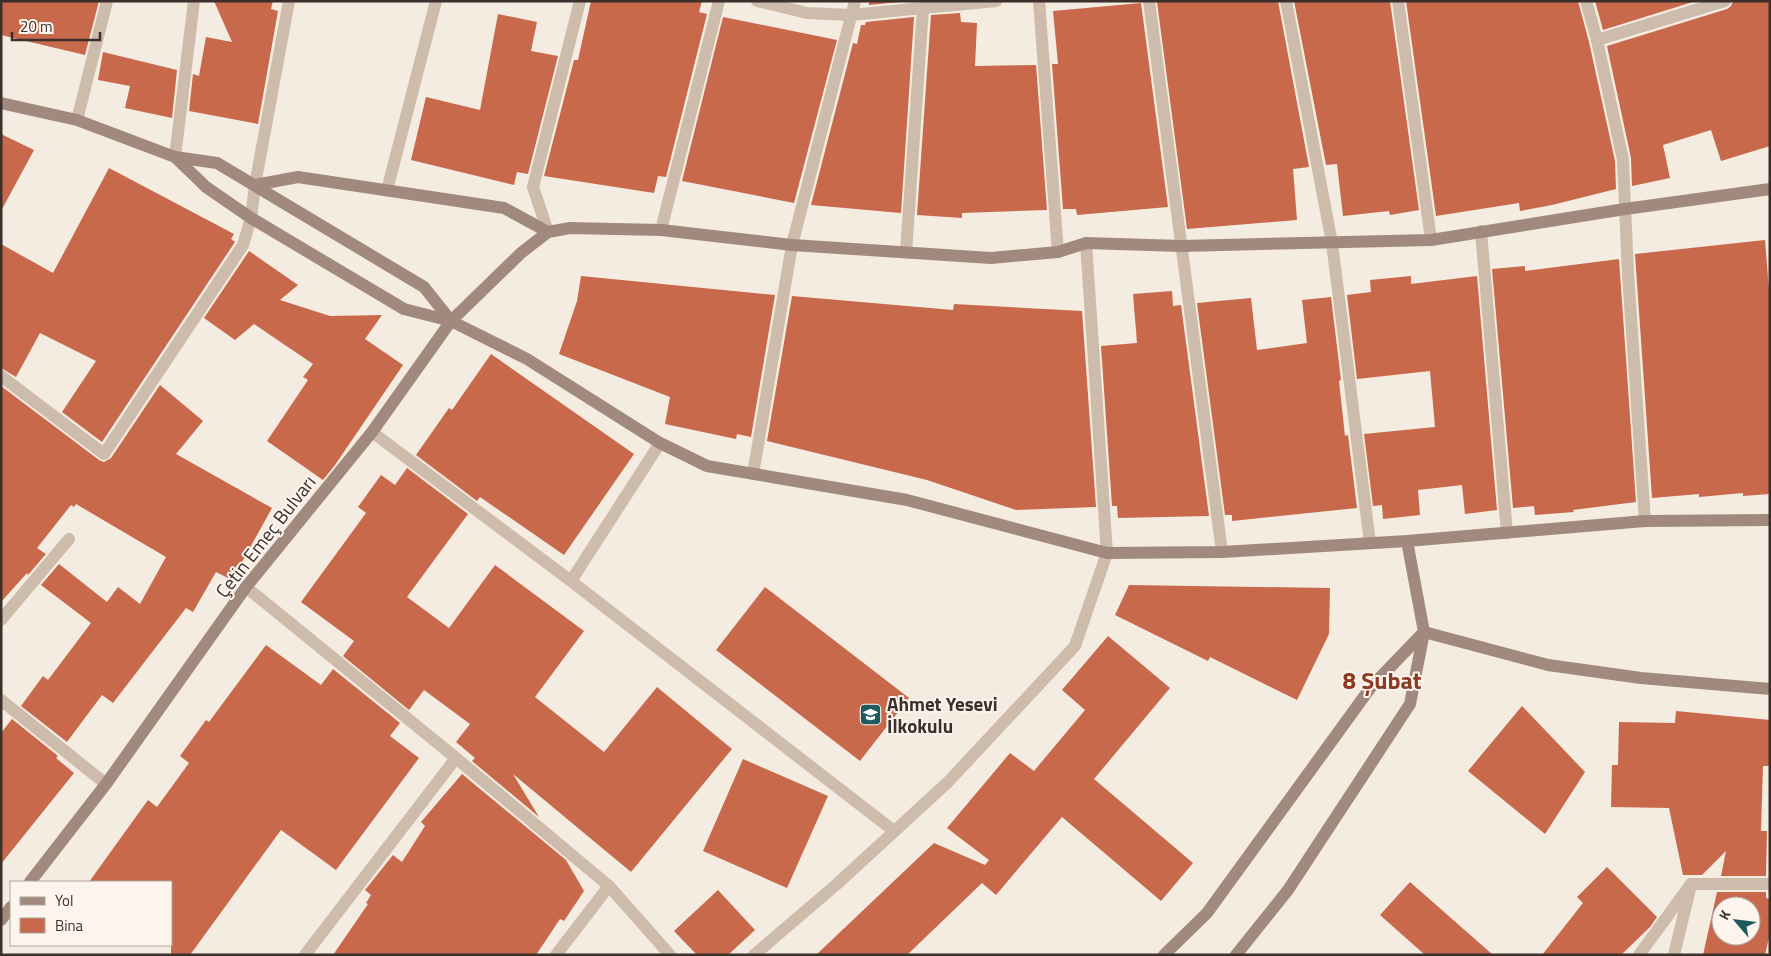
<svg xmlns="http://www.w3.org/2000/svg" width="1771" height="956" viewBox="0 0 1771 956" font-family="'Titillium Web',sans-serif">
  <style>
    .building { fill: #c8694b; fill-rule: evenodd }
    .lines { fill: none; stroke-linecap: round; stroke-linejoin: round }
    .street { stroke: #cdbbac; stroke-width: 12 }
    .secondary { stroke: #a18a7d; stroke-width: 12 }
    .labels { text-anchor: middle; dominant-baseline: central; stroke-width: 4; stroke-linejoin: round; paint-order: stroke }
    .street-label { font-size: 19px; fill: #3b302b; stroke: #fbf5ee }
    .poi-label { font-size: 19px; font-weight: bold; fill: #3b302b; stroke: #fbf5ee; text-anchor: start }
    .district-label { font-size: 24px; font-weight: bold; fill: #8c3b22; stroke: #fbf5ee }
  </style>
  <rect width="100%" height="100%" fill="#f4ebe1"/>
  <!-- building -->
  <g class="building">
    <polygon points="1,1 99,1 85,55 1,35"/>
    <polygon points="214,1 273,1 271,9 278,11 258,124 189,111 193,74 199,76 206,37 232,42"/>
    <polygon points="591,1 702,1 699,12 707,14 666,177 658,176 654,193 544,176 574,60 578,60"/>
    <polygon points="869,1 909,1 869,5"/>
    <polygon points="1278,1 1309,167 1293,169 1297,220 1187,229 1157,2"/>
    <polygon points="1294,1 1390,1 1419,210 1390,215 1389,211 1343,216 1337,164 1326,165"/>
    <polygon points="1406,1 1578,1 1589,42 1615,161 1616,189 1552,205 1520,211 1519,203 1436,216"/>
    <polygon points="1595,1 1696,1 1603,30"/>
    <polygon points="1733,1 1770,1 1770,146 1721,161 1711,130 1663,145 1670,178 1632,186 1631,158 1607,46 1727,9 1731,6"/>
    <polygon points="1141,3 1168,207 1077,215 1076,209 1063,209 1052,64 1058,64 1053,11"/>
    <polygon points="960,13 961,22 977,23 975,66 1036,65 1047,210 962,213 962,218 917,215 931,15"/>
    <polygon points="498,14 537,22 531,51 558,56 528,174 517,172 514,185 411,160 426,97 480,110"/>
    <polygon points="723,17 837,40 794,203 682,181"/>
    <polygon points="914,17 901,213 811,205 853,43 857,44 861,25 865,25 866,22"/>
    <polygon points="103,52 177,70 172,118 125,108 130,86 98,80"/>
    <polygon points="1,134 34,150 1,211"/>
    <polygon points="109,168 234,234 231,239 235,242 102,442 62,412 96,361 40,333 16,377 1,368 1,244 53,273"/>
    <polygon points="1765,240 1770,302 1770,494 1743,496 1743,493 1699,497 1699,494 1652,498 1635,254"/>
    <polygon points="249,251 298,285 280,300 330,316 382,315 365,339 403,365 335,465 323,480 267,441 308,380 303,377 313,364 254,324 235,340 204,318"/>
    <polygon points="1619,259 1636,502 1573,510 1574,512 1535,515 1534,506 1513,508 1492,269 1525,266 1525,271"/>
    <polygon points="581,276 775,295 751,437 737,434 736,439 665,424 670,397 559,354 577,301"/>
    <polygon points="1411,276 1411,284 1477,276 1497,510 1465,514 1462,485 1418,490 1420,515 1383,519 1382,505 1373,506 1364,434 1435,427 1430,371 1357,379 1347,295 1371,292 1370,280"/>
    <polygon points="1172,291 1173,306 1181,305 1209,516 1118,518 1117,506 1112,506 1101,346 1137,343 1133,294"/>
    <polygon points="792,296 953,310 954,304 1082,311 1096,507 1016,510 927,480 767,441"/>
    <polygon points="1331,297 1341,380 1339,381 1345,436 1348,435 1357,508 1232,521 1232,515 1225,515 1197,303 1251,298 1257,350 1307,343 1302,300"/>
    <polygon points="491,354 634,454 564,555 480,497 477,501 416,455 449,408 452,410"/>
    <polygon points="160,385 203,421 176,454 272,508 232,580 216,572 193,612 186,608 113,703 102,695 67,742 21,706 43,676 48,680 91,623 41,585 59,564 107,602 118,587 140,604 166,557 76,504 74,507 71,505 37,548 46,554 28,575 27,573 1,602 1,386 99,460 104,462 111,458"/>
    <polygon points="407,468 468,514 407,597 449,628 495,565 584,631 535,697 604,752 657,687 732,749 631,872 513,774 539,817 472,761 475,758 456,742 470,724 424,690 409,710 343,656 354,641 301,602 366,513 358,507 381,475 395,485"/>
    <polygon points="1129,585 1330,588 1329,634 1297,700 1210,657 1208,661 1115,615"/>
    <polygon points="765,587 909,698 860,761 716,650"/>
    <polygon points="1108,636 1170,688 1094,779 1193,863 1161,901 1062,817 996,895 982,883 907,955 816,955 934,843 985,865 989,860 947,828 1010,753 1034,771 1085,710 1062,690"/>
    <polygon points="266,645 321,685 333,669 400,723 390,736 419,758 336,870 281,830 190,955 171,955 171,882 89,882 148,800 157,807 189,763 180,756 206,720 209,722"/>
    <polygon points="1522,706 1585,772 1545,834 1468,771"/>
    <polygon points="1676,711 1770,720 1770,766 1763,766 1761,831 1767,831 1766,876 1721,876 1726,851 1702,875 1683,875 1669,808 1611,807 1612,765 1618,765 1619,722 1675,723"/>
    <polygon points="12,719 58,756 56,758 74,773 1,864 1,733"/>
    <polygon points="743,759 828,796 787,888 703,851"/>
    <polygon points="462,774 566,860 584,891 564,921 560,919 536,955 333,955 368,904 366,903 371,895 365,890 393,855 402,862 425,826 421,822"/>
    <polygon points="1607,867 1657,917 1650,927 1621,955 1542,955 1583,903 1577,897"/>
    <polygon points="1410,882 1493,955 1425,955 1380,915"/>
    <polygon points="718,890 755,930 728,955 697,955 674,931"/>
    <path d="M1717,892H1766V898L1770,899V933L1765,955H1703ZM1721,906H1751V936H1721Z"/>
  </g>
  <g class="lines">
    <!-- street -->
    <g class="street">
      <polyline points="757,1 807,13 851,15 996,1"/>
      <polyline points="1039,1 1058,252"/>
      <polyline points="1149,1 1222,552"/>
      <polyline points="1286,1 1332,243 1370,543"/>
      <polyline points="1398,1 1431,240"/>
      <polyline points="1586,1 1597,40 1623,160 1628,274 1645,521"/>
      <polyline points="1597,40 1725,1"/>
      <polyline points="77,120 107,1"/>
      <polyline points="175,157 194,1"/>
      <polyline points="387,190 436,1"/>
      <polyline points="661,230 719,1"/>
      <polyline points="1481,231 1507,533"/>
      <polyline points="548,232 533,187 580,1"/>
      <polyline points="906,252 923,8"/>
      <polyline points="1,376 104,454 243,245 251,218 255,185 289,1"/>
      <polyline points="372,432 571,581 894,831"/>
      <polyline points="753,474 792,245 855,1"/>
      <polyline points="571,581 660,443"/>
      <polyline points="246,587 456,758 609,886 670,955"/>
      <polyline points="1,620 69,539"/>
      <polyline points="1,700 106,784"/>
      <polyline points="1691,884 1770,884"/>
      <polyline points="305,955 456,758"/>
      <polyline points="556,955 609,886"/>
      <polyline points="754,955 837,884 948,782 1075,646 1107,553 1086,243"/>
      <polyline points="1639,955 1691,884"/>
      <polyline points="1674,955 1690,889"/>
    </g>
    <!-- secondary -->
    <g class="secondary">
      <polyline points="1,103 77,120 175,157 217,163 424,287 451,321"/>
      <polyline points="175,157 206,187 251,218 404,309 451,321 527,359 660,443 707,466 907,500 1107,553 1222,552 1407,541 1645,521 1770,520"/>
      <polyline points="255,185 298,177 504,208 548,232 570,228 661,230 792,245 991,258 1058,252 1086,243 1181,246 1431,240 1625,209 1770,189"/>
      <polyline points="1424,632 1548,665 1641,678 1770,689"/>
      <polyline points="30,882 106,784 246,587 372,432 451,321 521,253 548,232"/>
      <polyline points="1,920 11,907"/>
      <polyline points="1164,955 1207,913 1371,687 1424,632"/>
      <polyline points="1236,955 1288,890 1410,704 1424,632 1407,541"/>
    </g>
  </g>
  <!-- icons -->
  <defs>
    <symbol id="school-square" viewBox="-11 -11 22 22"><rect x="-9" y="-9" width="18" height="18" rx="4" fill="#1f5a5e" stroke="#fbf5ee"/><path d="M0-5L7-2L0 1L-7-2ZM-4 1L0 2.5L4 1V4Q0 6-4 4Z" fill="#fff"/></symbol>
  </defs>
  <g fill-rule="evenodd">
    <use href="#school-square" x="858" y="702" width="25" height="25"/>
  </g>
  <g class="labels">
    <!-- street labels -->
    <g class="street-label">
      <text transform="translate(265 536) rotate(-52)">Çetin Emeç Bulvarı</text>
    </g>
    <!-- poi labels -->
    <g class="poi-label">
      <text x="887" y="703">Ahmet Yesevi<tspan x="887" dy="22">İlkokulu</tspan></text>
    </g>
    <!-- district labels -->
    <g class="district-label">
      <text x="1382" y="680">8 Şubat</text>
    </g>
  </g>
  <!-- border -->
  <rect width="1771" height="956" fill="none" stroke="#3b302b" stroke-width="5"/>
  <!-- legend -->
  <rect x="10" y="881" width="162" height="65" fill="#fbf5ee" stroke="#aea6a0"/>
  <rect x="20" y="897" width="25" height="8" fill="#a18a7d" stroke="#aea6a0"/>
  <text x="55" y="906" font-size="15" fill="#3b302b">Yol</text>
  <rect x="20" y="918" width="25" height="15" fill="#c8694b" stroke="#aea6a0"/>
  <text x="55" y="931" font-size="15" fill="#3b302b">Bina</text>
  <!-- north arrow -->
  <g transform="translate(1736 921) rotate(298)"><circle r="24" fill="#fbf5ee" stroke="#aea6a0"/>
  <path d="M0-4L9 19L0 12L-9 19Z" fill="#1f5a5e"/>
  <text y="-8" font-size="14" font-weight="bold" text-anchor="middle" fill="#3b302b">K</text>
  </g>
  <!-- scale -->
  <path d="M12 32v8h88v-8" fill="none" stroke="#3b302b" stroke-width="2.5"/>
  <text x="20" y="32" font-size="15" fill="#3b302b" stroke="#fbf5ee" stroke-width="4" paint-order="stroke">20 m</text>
</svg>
